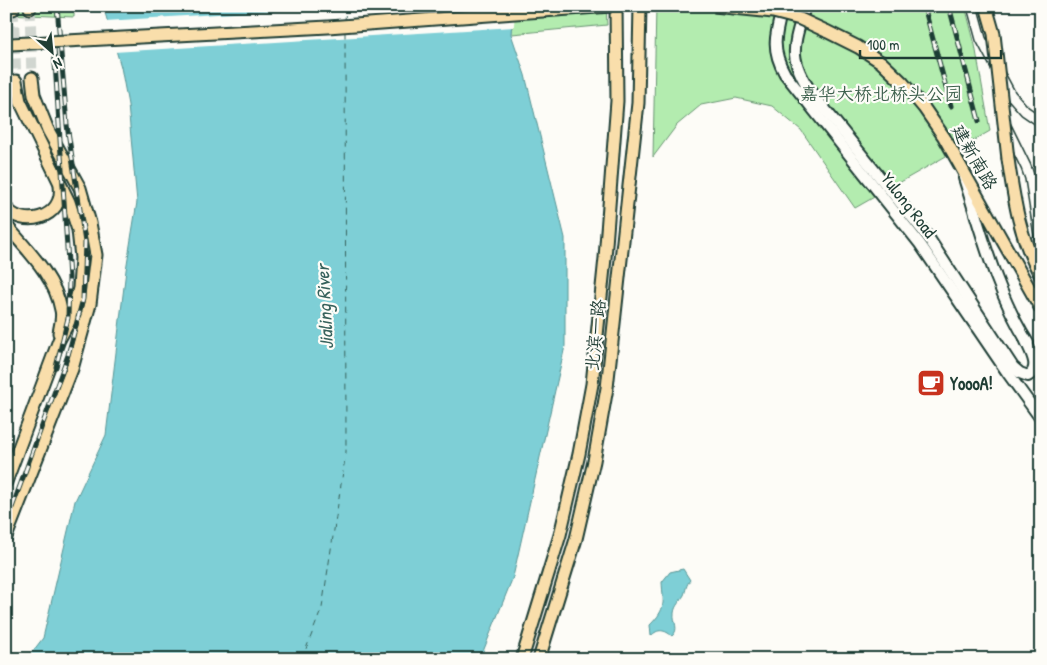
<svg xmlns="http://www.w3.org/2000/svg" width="1047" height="665" viewBox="0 0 1047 665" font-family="'Patrick Hand','LXGW WenKai TC',sans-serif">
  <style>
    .green { fill: #b3ecaf; stroke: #699472 }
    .water { fill: #7ecfd6; stroke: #589595 }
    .pier { fill: #fdfcf7 }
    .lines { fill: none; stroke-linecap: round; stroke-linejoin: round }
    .ferry { stroke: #37625c; stroke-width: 1; stroke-dasharray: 6 5; stroke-linecap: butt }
    .primary-tunnel { stroke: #d1d6d0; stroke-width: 11; stroke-dasharray: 11 5.5; stroke-linecap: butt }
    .minor-casing { stroke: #1f3d34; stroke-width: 11 }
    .tertiary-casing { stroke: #1f3d34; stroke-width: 12 }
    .secondary-casing { stroke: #1f3d34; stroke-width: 14 }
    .primary-casing { stroke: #1f3d34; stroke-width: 15 }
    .minor { stroke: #fdfcf7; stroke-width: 8 }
    .tertiary { stroke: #fdfcf7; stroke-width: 9 }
    .secondary { stroke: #fdfcf7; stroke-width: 10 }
    .primary { stroke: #f9deab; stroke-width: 11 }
    .rail-casing { stroke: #1f3d34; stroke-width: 5 }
    .rail { stroke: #fdfcf7; stroke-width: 3; stroke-dasharray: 9; stroke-linecap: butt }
    .primary-bridge-casing { stroke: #1f3d34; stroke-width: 15; stroke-linecap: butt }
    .primary-bridge { stroke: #f9deab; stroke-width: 11 }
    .labels { text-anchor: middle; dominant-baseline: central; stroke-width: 4.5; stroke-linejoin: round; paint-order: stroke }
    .park-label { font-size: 18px; fill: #3d604d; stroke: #fdfcf7 }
    .street-label { font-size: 18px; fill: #1f3d34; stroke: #fdfcf7 }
    .poi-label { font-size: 18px; font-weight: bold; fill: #1f3d34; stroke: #fdfcf7; text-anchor: start }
    .water-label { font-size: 19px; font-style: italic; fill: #37625c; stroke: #fdfcf7 }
  </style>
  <rect width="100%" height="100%" fill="#fdfcf7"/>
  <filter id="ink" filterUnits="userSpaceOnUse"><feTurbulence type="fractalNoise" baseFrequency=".02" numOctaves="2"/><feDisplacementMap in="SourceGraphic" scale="10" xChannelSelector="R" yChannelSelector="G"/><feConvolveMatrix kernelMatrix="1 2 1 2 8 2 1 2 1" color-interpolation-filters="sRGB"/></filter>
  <g filter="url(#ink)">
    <!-- green -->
    <g class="green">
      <polygon points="6,6 74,6 74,17 6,14"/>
      <polygon points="513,6 606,6 607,25 512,34"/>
      <polygon points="656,6 965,6 975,45 990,131 855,208 801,130 772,106 736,98 701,105 677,125 653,157"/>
    </g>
    <!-- water -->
    <g class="water">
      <polygon points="103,6 513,6 511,34 525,75 565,238 565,346 513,577 480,659 27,659 43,638 75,501 106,435 126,270 137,202 128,105 121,67"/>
      <path d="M683,569L690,580C686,585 686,590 684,595C680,602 675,605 674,613C673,623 680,629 672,636C665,630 658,628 651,636L650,625C667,608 663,603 662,582L670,572Z"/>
    </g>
    <!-- pier -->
    <polygon class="pier" points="349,6 515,6 514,27 114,52 105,21"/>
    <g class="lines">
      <!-- ferry -->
      <g class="ferry">
        <polyline points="345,21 346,6"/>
        <polyline points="302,659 322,608 346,452 345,30"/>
      </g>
      <!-- primary-tunnel -->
      <g class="primary-tunnel">
        <polyline points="30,8 32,78"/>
        <polyline points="13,9 16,81"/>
      </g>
      <defs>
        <polyline id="minor" points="1037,6 1041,7"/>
        <g id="tertiary">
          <polyline points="972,6 981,39 1011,95 1025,111 1041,122"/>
          <polyline points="1006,126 1026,167 1030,178 1041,247"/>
        </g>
        <g id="secondary">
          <path d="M783,6C776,33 770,48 785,74L920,244L1007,372L1041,419"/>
          <path d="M805,6C794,46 787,56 811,92L928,237L1013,367L1020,373L1028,376C1042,368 1029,349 1025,339"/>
          <path d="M964,178C982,234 996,292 1028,343"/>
        </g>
        <g id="primary">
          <polyline points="13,6 13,9"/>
          <polyline points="30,6 30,8"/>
          <polyline points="826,31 858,47 881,62 903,83 924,108 944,137 1041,309"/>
          <path d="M1008,159C1014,200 1020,240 1041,276"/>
          <path d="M6,207C20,229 65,219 60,186"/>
          <path d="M6,225C27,250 55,276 61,310C63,317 60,326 59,333"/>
          <polyline points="6,482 59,340 72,316 79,288 81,258 78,230 69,202 20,101 16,81"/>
          <polyline points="6,537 72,369 90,304 96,255 90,223 80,188 48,130 34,95 32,78"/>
          <polyline points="522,659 560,535 579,454 592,384 605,258 617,101 616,6"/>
          <polyline points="539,659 576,539 594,461 607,388 638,103 640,6"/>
        </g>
      </defs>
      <!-- minor casing -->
      <use href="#minor" class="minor-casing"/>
      <!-- tertiary casing -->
      <use href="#tertiary" class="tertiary-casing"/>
      <!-- secondary casing -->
      <use href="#secondary" class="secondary-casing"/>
      <!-- primary casing -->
      <use href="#primary" class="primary-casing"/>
      <!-- minor -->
      <use href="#minor" class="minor"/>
      <!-- tertiary -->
      <use href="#tertiary" class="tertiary"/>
      <!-- secondary -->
      <use href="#secondary" class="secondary"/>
      <!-- primary -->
      <use href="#primary" class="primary"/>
      <defs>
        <g id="rail">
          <polyline points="924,6 951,106"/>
          <polyline points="949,6 979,121"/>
          <polyline points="54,47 69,278 68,318 56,367"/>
          <polyline points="6,524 68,355 83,299 85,242 67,125 57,6"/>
        </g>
      </defs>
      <!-- rail casing -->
      <use href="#rail" class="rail-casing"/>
      <!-- rail -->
      <use href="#rail" class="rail"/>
      <defs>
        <g id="primary-bridge">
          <polyline points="714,6 773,12 800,19 826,31"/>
          <polyline points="986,6 994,34 1008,159"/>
          <polyline points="11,44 328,27 611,6"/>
        </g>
      </defs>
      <!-- primary-bridge casing -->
      <use href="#primary-bridge" class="primary-bridge-casing"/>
      <!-- primary-bridge -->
      <use href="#primary-bridge" class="primary-bridge"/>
    </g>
  </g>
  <!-- icons -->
  <defs>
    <symbol id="cafe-square" viewBox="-11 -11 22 22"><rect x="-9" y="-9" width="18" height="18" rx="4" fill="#c8321e" stroke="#fdfcf7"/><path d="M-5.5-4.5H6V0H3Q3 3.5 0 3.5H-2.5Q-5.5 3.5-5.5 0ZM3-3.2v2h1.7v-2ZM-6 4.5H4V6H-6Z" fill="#fff"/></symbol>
  </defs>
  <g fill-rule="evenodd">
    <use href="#cafe-square" x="915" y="367" width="32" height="32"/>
  </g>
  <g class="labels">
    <!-- park labels -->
    <g class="park-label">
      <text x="881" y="93">嘉华大桥北桥头公园</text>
    </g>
    <!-- street labels -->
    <g class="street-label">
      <text transform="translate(975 157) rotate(60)">建新南路</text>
      <text transform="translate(909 205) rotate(52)">Yulong Road</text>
      <text transform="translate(595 335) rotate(-84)">北滨一路</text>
    </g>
    <!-- poi labels -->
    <g class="poi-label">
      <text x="950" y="383">YoooA!</text>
    </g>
    <!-- water labels -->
    <g class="water-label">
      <text transform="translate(324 307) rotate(-93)">Jialing River</text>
    </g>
  </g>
  <!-- margin -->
  <rect width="1047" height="665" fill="none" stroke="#fdfcf7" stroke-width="25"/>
  <rect x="12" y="12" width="1022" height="640" fill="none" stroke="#1f3d34" stroke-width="2" filter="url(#ink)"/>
  <!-- north arrow -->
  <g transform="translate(52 52) rotate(153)" stroke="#fdfcf7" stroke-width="4" paint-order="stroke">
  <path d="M0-4L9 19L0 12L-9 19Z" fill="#1f3d34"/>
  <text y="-8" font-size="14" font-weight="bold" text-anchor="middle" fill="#1f3d34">N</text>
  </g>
  <!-- scale -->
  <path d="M860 50v8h141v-8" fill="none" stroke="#1f3d34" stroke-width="2.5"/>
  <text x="867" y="50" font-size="15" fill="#1f3d34" stroke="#fdfcf7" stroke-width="4" paint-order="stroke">100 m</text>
</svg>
